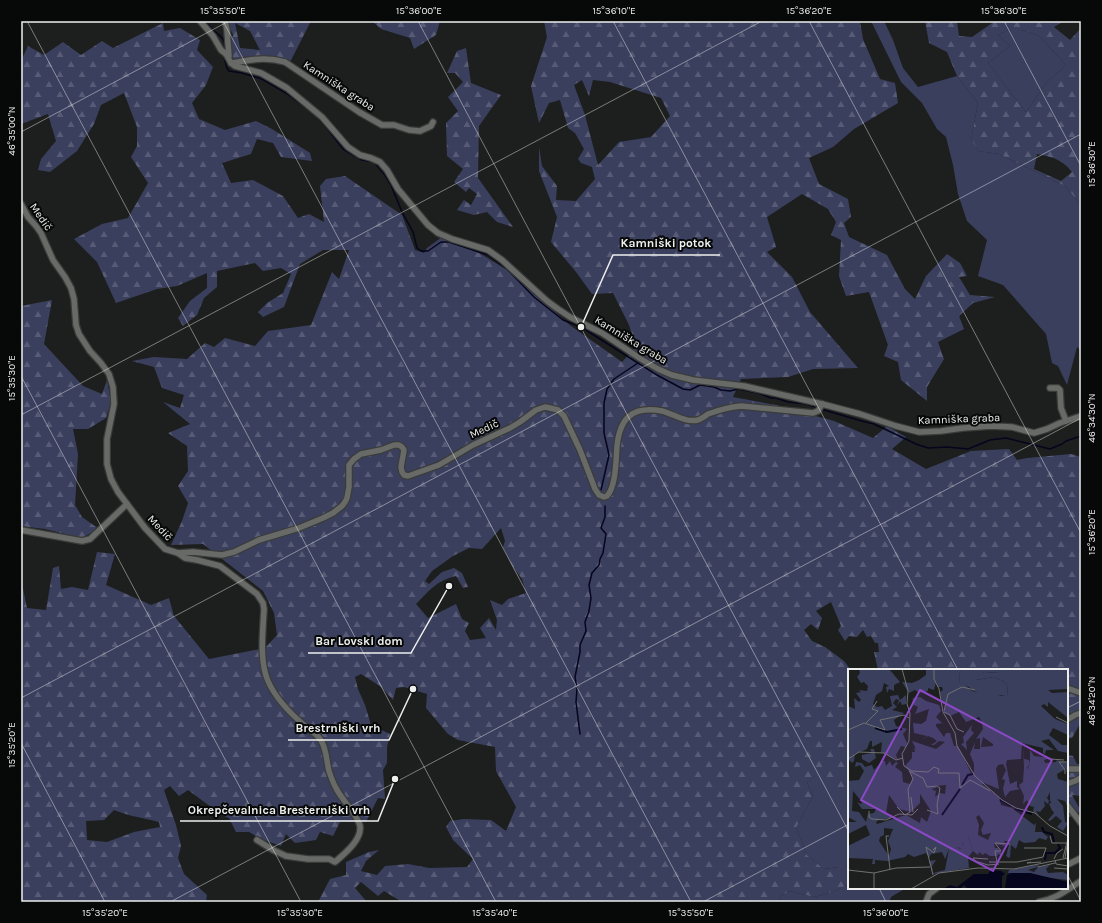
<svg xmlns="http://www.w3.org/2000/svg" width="1102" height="923" viewBox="0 0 1102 923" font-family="Karla,sans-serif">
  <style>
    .grass { fill: #3b3f5e }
    .forest { fill: url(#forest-firs); fill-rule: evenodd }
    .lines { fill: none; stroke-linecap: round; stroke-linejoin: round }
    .stream { stroke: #05051d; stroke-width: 1.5 }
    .minor-casing { stroke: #3a3c3a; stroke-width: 8 }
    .minor { stroke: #676a67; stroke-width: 5.5 }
    .ticks { fill: none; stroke: #edefed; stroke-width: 1; stroke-opacity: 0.45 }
    .labels { text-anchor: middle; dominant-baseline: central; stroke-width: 4; stroke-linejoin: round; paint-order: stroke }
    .street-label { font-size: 11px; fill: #edefed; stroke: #070808 }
    .inset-river { fill: none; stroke: #05051d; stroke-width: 2 }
    .inset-road { fill: none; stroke: #707270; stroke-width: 1 }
    .view { fill: #8c49c6; fill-opacity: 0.15; stroke: #8c49c6; stroke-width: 2 }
    .inset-edge { fill: none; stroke: #edefed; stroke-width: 2 }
    .leader { fill: none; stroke: #edefed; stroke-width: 1.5 }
    .callout-dot { fill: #edefed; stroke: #070808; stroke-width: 1.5 }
    .callout-label { font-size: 12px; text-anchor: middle; font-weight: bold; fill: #edefed; stroke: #070808; stroke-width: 4; stroke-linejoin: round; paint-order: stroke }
    .neatline { fill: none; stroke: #edefed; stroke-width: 1.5 }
    .ticks-label { font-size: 10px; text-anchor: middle; fill: #edefed }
  </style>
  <defs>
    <pattern id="forest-firs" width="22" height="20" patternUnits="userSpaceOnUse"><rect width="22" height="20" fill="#3b3f5e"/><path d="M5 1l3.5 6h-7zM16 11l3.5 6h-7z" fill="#585b75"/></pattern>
  </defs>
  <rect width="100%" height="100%" fill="#1c1f1d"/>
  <!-- grass -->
  <g class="grass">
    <polygon points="871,21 884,21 893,40 903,68 918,87 957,76 978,103 971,140 979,151 999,154 1065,186 1081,205 1081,350 1077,347 1067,385 1058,366 1052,363 1046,334 1003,285 978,276 987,240 967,221 958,194 953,165 946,137 937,129 922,103 901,82"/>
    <polygon points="1008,30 1022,30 1039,36 1066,65 1046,83 1026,112 988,63 1010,46 998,35"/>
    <polygon points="817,775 849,807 849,870 846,866 824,869 807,855 796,828 813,796 807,782"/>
    <polygon points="849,884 849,888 906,888 891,897 889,902 779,902 780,897 789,891 814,897 833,892"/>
  </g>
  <!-- forest -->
  <g class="forest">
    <path d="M227,21H311L290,62L267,56L248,63L234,60L228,49L233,35ZM235,23L250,31L260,50L240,48Z"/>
    <polygon points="372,21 440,21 436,35 414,49 410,38 381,29"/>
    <path d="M544,21H860L863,39L880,79L895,83L898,103L854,129L833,147L809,158L819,184L848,199L851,217L844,223L849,237L887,255L905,289L915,299L926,276L947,254L960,263L967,276L959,277L970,295L995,297L973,303L959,316L964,329L938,342L944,359L927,387V401L901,380L898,362L884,356L888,345L869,292L846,296L839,276L841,240L831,235L836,222L828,209L802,194L767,217L776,247L767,252L792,277L810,312L858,368L813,369L788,377L741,379L733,397L776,405L834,421L873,438L887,426L906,437L892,449L926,469L971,451L1009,449L1017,460L1027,458L1071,454L1081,457V687L1074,692L1081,697V722L1072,738L1067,739V670H878L874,652H879L878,643H875L871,636L867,637L863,630L857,637L849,636L845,641L838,630L841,626L831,602L816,611L822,618L818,630L811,624L804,630L812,641L825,647L844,661L851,670H849V807L816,776L807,782L813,796L796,828L807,855L824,869L846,866L849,870V884L833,892L814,897L789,891L780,897L779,902H402L384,891L378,896L361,882L355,888L367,902H318L330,879L346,875V862L369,852L379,850L366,861L361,871L377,875L385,866L408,864L429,868L467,867L473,859L453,840L446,827L450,821L464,819L491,820L506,831L516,807L496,771L495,747L458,740L448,734L426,708L427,694L404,687L396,688L393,700L380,686L361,674L355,677L358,689L365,705L371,725L390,734L387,747V763L383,770L385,799L378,798L366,822H340L333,836L320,832L316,840L295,843L286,834L281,846L261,839L249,832H236L229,818L222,815L188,790L179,796L170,786L164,790L176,825L181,846L178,858L184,874L207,895L206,902H21V585L22,584L27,608L46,610L53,568L59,566L61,589L72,587L88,590L97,552L115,554L106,585L151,605L169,598L174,616L209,659L265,648L277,635L274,613L263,591L203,544L171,545L182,521L188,503L178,486L188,471L187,446L168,433L190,424L163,402L180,408L184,395L162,388L154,367L132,361L154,357L187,359L205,343L214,347L225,338L255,346L268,331L311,325L332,272L339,279L349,250H323L300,264L284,307L263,317L258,312L267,303L283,293L291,274L281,268L263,271L255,263L217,271V287L204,298L197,315L183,326L178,318L190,301L207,288V273L177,286L157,289L116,303L97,262L74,239L102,224L128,218L148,183L131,157L137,146V127L124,93L101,105L94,124L77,151L50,172L38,170L41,159L56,141L48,114L21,124V61L28,46L44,55L63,42L81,55L102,41L113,48L163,23L164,31L180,28L200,40L197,50L213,67L206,85L192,103L199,119L225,130L256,121L272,129L310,153L312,161L281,157L273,143L257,139L251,154L222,163L231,183L253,180L283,196L298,218L309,214L324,222L320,186L326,179L345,176L402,215L415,250L424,253L427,248L442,237L481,254L507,270L571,326L622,362L636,347L629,325L613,293L592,294L576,272L551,242L557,217L539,171V147L542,166L557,186L556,200L576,201L595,179L592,167L581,163L578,159L584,149L575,133L568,128L560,100L549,103L539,123L531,86L547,37ZM582,80L589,96L593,80L610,82L661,98L670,116L651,137L619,142L598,165L585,115L574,85ZM501,528L505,541L503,547L513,567L522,579L526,593L508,599L502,605L490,600L497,620L496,630L489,618L480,628L486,638L470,640L465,631L469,623L462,619L456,604L428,618L416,604C430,590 436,581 456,576L463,588L468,587L462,573L454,568L442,572L429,584L425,581L432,571L453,556L469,548L482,549ZM114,810C128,816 144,818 159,822L160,827L134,832L107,842L87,840L86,821L104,820Z"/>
    <path d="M925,21H957L959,36L972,37L995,21H1064L1054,27L1070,40L1081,28V205L1065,186L999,154L979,151L971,140L978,103L957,76L947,52L929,43ZM1008,30H1022L1039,36L1066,65L1046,83L1026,112L988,63L1010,46L998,35ZM1037,154C1052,157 1062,159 1072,172L1061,181L1034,169Z"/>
    <polygon points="466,48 471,83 501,95 479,126 478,178 513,227 497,222 487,212 474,215 457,210 464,200 471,205 477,194 469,188 466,192 454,182 463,169 447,156 446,123 458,111 448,97 463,82 455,73 447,73 457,51"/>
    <polygon points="52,300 44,344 83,386 102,394 107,380 111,402 106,418 88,429 73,429 78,454 75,505 82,517 99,529 81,538 45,529 21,526 21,306"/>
    <polygon points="1067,755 1073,756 1077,764 1081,764 1081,796 1072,795 1081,811 1067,818"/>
  </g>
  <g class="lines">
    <!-- stream -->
    <g class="stream">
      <path d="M205,21C208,24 210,27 212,29C220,37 226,36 225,51"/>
      <polyline points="224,57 227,68 229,71 242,73 262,79 286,93 313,113"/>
      <polyline points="316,115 327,128 343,149 362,160 374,162 385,175 391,185 402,212 413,232 417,248 421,251 428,251 441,242 449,242 488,255 507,269 534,297 563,320 581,327 657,375 683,389 690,390 700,385 714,387 721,390 730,391 738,389 758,393 771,398 776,398 788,402 806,404 818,408"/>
      <polyline points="821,409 858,420 874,424 916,444 928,448 947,447 968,449 990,440 1006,438 1050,449 1062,444 1066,441 1081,436"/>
      <polyline points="601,490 609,455 604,433 604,403 607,389 614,379 638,363"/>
      <polyline points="580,734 576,702 577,689 575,677 580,652 580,645 586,631 585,622 589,611 591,598 589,585 592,573 599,565 600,559 603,553 606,534 601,528 605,517 605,506"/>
    </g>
    <defs>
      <g id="minor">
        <polyline points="200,21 213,36 221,50 226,54 231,63 235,66 261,73 287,88 322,117 348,147 360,155 371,158 380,162 387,170 398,189 428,225 438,233 452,239 488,250 502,260 547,301 558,309 570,317 602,333 641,359 658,369 672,375 693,380 744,386 822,404 860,414 896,426 919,432 941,431 963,428 991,426 1012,427 1034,433 1047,429 1060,423 1081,416"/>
        <polyline points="225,21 227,30 229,56"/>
        <path d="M231,63C252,60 265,56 285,62L359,112L382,125H394L409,130L420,131L431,126L433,122"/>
        <path d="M21,204L28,217L36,226L41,233L53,260L65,277L71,288L74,299L76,325L79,334L90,351L101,363L109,374L113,387L114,404L107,439V464L111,479L118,492L145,528L165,549L178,553L193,552L222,555L234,552L259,540L299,528L323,518L333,513L342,506L345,502L347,498L349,487V465L354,459L361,454L381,450L394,445H399L402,447L404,450L401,467L402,472L404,475L408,476L439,465L473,445L510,428L520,422L536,410L545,407L550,408L558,410L564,416L580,450L595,489L599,495L604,497L607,496C616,487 616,459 617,446C620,417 633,406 662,411C674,414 685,423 698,420C701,419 705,416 708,414C719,410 730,407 741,406L813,413L818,411L822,404"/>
        <polyline points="1050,388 1058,388 1060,390 1061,408 1066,421"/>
        <polyline points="21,530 82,541 90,539 127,504"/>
        <path d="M178,553L185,558L197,560L220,566L257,594L263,603L264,609C263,631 259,660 268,681C275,697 291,714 304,725C308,729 318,735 320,739C327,748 326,760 329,771C331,777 333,783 336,788C341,799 358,815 360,826C362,840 344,854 335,862L329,859H308L286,856L273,850L257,840"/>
        <polyline points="1067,688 1081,693"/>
        <polyline points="1067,720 1075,715 1081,713"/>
        <polyline points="1067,769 1081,769"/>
        <polyline points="1067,784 1075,781 1081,778"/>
        <polyline points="1067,805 1081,823"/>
        <polyline points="1067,865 1081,858"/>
        <polyline points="926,902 929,894 937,888"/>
        <path d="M1039,902C1058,898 1065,891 1081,881"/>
      </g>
    </defs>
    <!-- minor casing -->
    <use href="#minor" class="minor-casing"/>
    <!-- minor -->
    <use href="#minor" class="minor"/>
  </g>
  <!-- ticks -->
  <path class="ticks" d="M27,21L496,902M223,21L691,902M418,21L849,832M613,21L958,670M809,21L1081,533M1004,21L1081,166M21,132L229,21M21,376L301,902M21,415L762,21M21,698L1081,134M1067,708L1081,701M21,743L105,902M1067,874L1081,901M879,888L886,902M170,902L1081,418M703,902L849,824"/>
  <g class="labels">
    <!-- street labels -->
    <g class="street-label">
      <text transform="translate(339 86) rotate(33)">Kamniška graba</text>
      <text transform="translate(41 217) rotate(56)">Medič</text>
      <text transform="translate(631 340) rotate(31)">Kamniška graba</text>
      <text transform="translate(959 419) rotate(-2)">Kamniška graba</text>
      <text transform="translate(484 429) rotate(-25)">Medič</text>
      <text transform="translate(160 528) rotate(47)">Medič</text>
    </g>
  </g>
  <!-- overview -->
  <g transform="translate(848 669)">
    <rect width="220" height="220" fill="#1c1f1d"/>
    <path d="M114,0H152V4L136,3L128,11L146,8L155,12L159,15L160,27L129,24L118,16L111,15L112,2ZM175,77L176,90L181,91L182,95L179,99L201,132L200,135L196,132L197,137L192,143L188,142L192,148L185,142L186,138L182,137L179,131L175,135L176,127L171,116L175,113L176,98ZM120,166L125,182L120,188L121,199L85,205L81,192L88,191L84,197L85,204L97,201L101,180L109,178L112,180L115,178L114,171Z" fill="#3b3f5e"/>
    <path d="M11,0H41L52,13L46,16V22L41,20L39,24L38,18L41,17L36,14L34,22L28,26L25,35L29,38L34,37L37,41L44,37L42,27L50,26L52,31L58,26V35L54,36L52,32L49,37L51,31L48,30L45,34L49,38L44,41L56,44L46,51L48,57L59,60L55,65L59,74L58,78L53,77L48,86L50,91L33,83L34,73L24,78V72H22L19,80L7,85L6,92L4,94L0,90V37L7,40L6,29L11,33L13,31L8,24L13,23L11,21L19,22L20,17L16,13L13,14L9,8L12,4ZM78,0H114L112,2L111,15L116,12L121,20L129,24L142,23L153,27L160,26L159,15L155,12L146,8L127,11L128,7L136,3L152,4V0H220V20L200,21L204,24L220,23V49L200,33V38L196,35L193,37L207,50L220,55V66L205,59L201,66L214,76H220V84L210,82L201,70L193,72L206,81H198L197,85L195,84V79L174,74L173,90L159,91L158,95L162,115L169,112V118L172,120L162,122L157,128L155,120L157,111L154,110L158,101L155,95L150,96L148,100L151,120L136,114L134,115L151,128L153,136L164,139L186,156L188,154L187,163H194L200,168L198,171L191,169L187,173L176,174L171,171L168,180L163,176L162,188L161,189L158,187L162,172H156L158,177L146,175L147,179H150L154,186L158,187L150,185L149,187H142L137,184L135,186L131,183L130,186L125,182L120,166L114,175L118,181L109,178L104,181L101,180L97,190L94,183L83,185L81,189L78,184L66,188L60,185L57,188L39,192L27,191V195H24L25,190L0,189V177L22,166L18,156L0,165V153H9L0,148V112L11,111L16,102L12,96L7,98L8,93L14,94L17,98L24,96L26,101L34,92H37L38,97L42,92L44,97L48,93L50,94L47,98L54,103L55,113L62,115L65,108L57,97L64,89V83H67L66,79L68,80L64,72L88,80L97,73L91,72L86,76H83L89,72L85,69L80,67L73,71L79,67L66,64L65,54L73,55L78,52L81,40L67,45L70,38L64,35L65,29L72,28L78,32L91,36L93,42L88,48L99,59L94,54L88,55V57L96,68L98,64H102L106,77H110L123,104L126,103V95L122,85L127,73L126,80H132V69L128,70L135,60L134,54L131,48L118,53L111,43L102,47L96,43L98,35L94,34L92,23L95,21L94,18H90L88,13L86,21L80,19V22L71,24L67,21L61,24L54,13L64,14L71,11L78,6ZM135,68L145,75V77L133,78ZM98,116L97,125L92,124L87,128L88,122L83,120L88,119L90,121L87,117ZM5,122L14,133L13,135L9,133L14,140H28L26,144L20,145L18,153L11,143L4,142ZM72,125L83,142L79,153L73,148L72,154L58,146L29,155L28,153L31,151L44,149L38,144L41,126L51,140L63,143L72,134ZM131,146L136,154L133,161L135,166L143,164L140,171L130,166L131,156L128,148ZM36,159L45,160L40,172L43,180L41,187L31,172L32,168L36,166ZM124,56L123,61L126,64L118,73L119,81L113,75L116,74L115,68ZM22,80H26L28,89L21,94L14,90V86L24,84ZM182,81L186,87L202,89L196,91L197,94L208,93L209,91L220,94V109L218,100L209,105L210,110L220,113V135L219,137L217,132L209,130L215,137L217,153L220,154L215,162L209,158L214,152L208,147L202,152L200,151L206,144L202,138L207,143L211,140L202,132V123L199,129L179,101L182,95ZM189,196L192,197L180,201L186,203L190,198L202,196L198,200L200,204L215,203L220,206V211L192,208L182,204H160L161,201Z" fill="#3b3f5e" fill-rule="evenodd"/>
    <path d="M205,132L210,139L212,137V143L209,145L204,141L201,135Z" fill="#3b3f5e"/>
    <path d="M143,201L153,202L157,205L154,207V219L120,220L116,216L112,220H95L102,216L109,218L126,205H140ZM163,204H182L220,213V220L157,219L159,206Z" fill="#05051d"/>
    <path class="inset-river" d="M27,59L39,63L54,60M114,116L120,106L125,105M152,131L163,137M167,140L184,145M94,146L112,120M194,158L196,163L204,165L206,173M197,191L198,184H207L212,179L210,175"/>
    <path class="inset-road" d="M54,0L60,22L59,35L62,44L61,72L54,85L56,97L64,102L80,103L86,98L91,100L90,104H111L112,119L122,111L142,122M86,0V10L91,20L95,43L107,64L109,77L127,107L154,131L168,139L187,144L202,157L220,167M96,42L100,25L114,18L127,21M96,43L102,46L109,60L116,63M208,48L220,54M18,54L30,42L24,40L29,32M0,61L16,54L37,61L32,51L56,46L61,49M0,90L11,83L36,84L48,91L55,89M203,90L216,91M61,102L75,109L79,118L89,117L92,119L89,136L90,145L79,141M217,105V101L211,93H220M63,128L65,143M49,138L57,146L62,143L60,120L65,110L62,103M21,142V148L24,150L38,151L51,145L64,146L70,140M41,167H38L42,200M202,167L204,174H218M176,179H198M215,189L220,169M217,189L219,177M140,190L125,189L127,192L140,196L151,195M206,190L209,184L215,180M207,191L208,195L220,197M141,193H169L195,188L198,179M149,193L147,182H153L147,174L162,175M183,193L179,194L193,193M190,198L207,194M206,199L220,200M0,201L26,204L48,199L82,198M26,204V220M85,206L78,178L86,184L88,178L85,181M63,220L91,204L130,199L166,200L220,189"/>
    <path class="view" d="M72,21L204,91L145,202L13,131Z"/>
    <rect width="220" height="220" class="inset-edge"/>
  </g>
  <!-- callouts -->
  <path class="leader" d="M581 327L613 255H720M449 586L411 653H308M413 689L389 740H288M395 779L378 821H180"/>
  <g class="callout-dot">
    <circle cx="581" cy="327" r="4"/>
    <circle cx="449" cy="586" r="4"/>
    <circle cx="413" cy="689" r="4"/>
    <circle cx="395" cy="779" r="4"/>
  </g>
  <g class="callout-label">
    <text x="666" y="247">Kamniški potok</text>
    <text x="359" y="645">Bar Lovski dom</text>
    <text x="338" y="732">Brestrniški vrh</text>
    <text x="279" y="814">Okrepčevalnica Bresterniški vrh</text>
  </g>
  <!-- border -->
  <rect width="1102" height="923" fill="none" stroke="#070808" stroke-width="44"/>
  <rect x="22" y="22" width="1058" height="879" class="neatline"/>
  <g class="ticks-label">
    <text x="223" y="14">15°35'50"E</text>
    <text x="419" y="14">15°36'00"E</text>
    <text x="614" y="14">15°36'10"E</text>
    <text x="809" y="14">15°36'20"E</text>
    <text x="1004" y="14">15°36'30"E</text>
    <text transform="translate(11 131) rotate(-90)" y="4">46°35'00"N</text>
    <text transform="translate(1091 164) rotate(-90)" y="4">15°36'30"E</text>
    <text transform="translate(11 378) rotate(-90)" y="4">15°35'30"E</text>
    <text transform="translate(1091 418) rotate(-90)" y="4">46°34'30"N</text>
    <text transform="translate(1091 532) rotate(-90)" y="4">15°36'20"E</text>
    <text transform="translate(1091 701) rotate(-90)" y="4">46°34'20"N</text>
    <text transform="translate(11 745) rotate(-90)" y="4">15°35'20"E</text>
    <text x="105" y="916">15°35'20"E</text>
    <text x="300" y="916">15°35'30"E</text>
    <text x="495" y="916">15°35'40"E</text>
    <text x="691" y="916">15°35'50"E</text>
    <text x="886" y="916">15°36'00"E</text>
  </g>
</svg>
